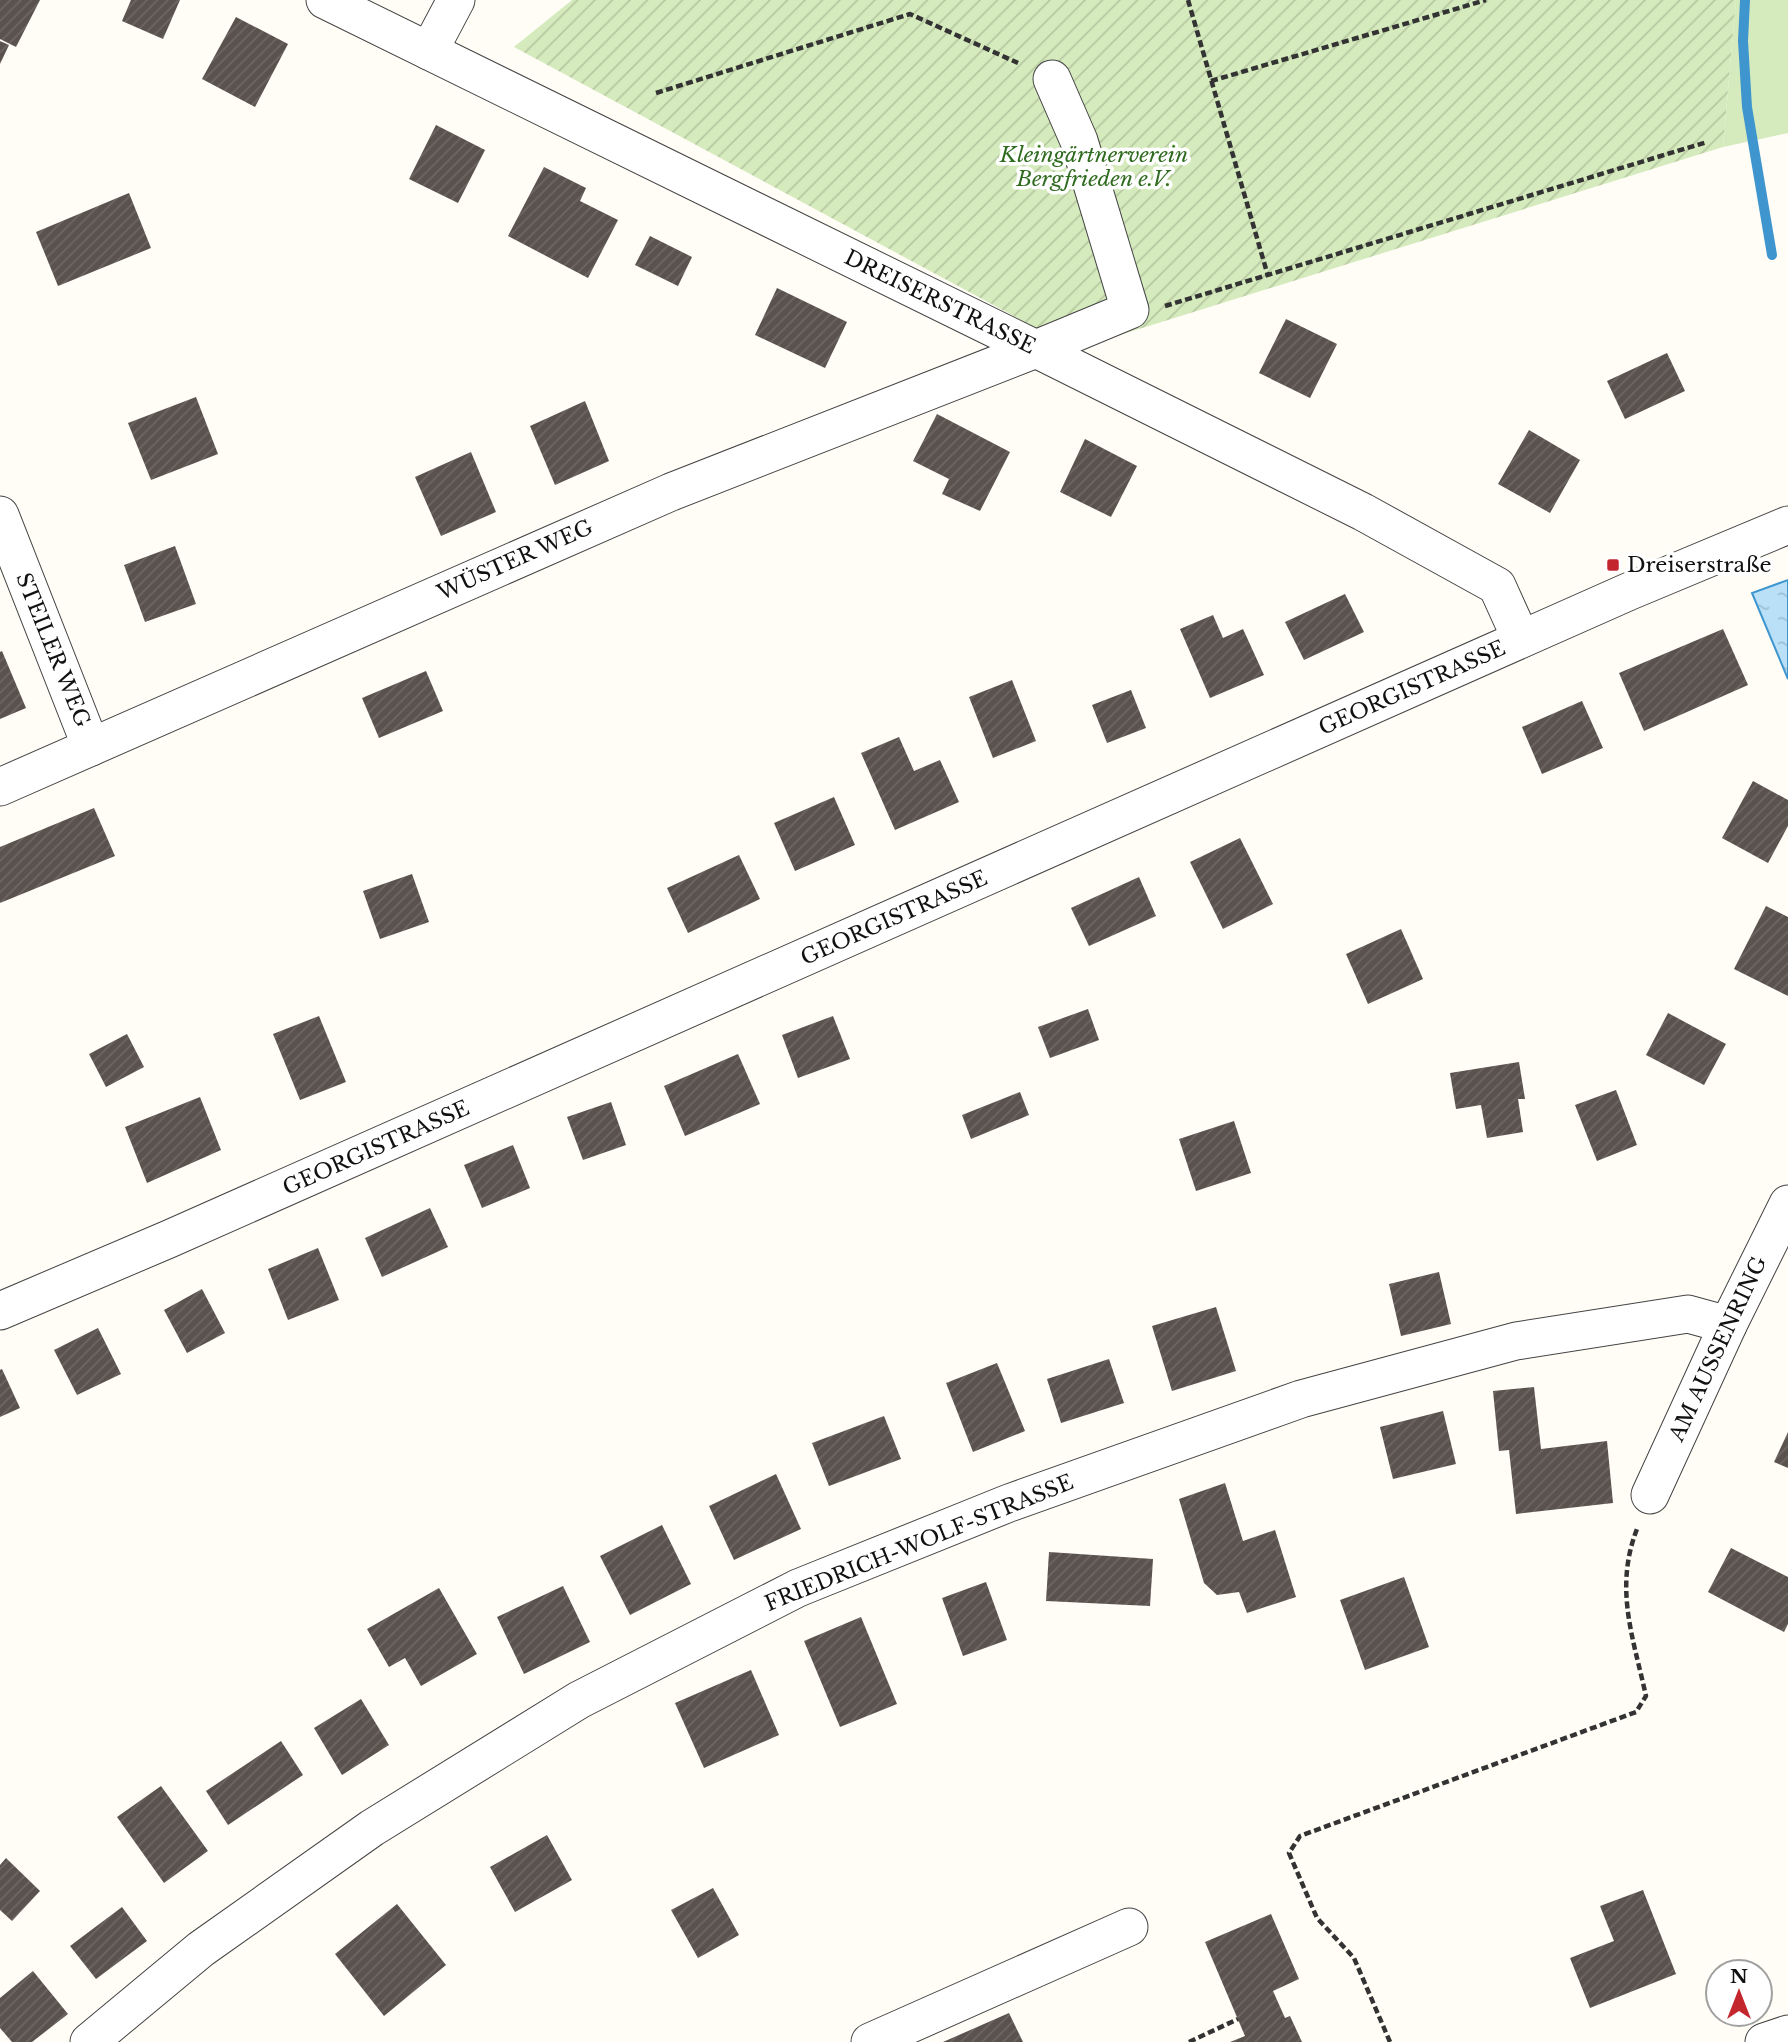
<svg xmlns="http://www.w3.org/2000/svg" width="1788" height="2042" viewBox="0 0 1788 2042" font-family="'Libre Baskerville',serif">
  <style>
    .grass { fill: #d5ebbd }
    .garden { fill: url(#garden-furrows) }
    .water { fill: url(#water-ripples); stroke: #3f96cf; stroke-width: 2 }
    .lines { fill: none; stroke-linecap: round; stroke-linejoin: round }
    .stream { stroke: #3f96cf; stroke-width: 10 }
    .building { fill: url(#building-hatch) }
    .minor-casing { stroke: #444; stroke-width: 39 }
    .path { stroke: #333; stroke-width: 4.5; stroke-dasharray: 7 3.5; stroke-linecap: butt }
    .minor { stroke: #fff; stroke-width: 37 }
    .poi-dot { fill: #c4262e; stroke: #fff; stroke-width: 2.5 }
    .labels { text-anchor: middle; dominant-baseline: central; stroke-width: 7; stroke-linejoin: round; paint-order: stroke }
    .park-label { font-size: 21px; font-style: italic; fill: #2f6b1f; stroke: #fff }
    .street-label { font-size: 21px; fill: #111; stroke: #fff }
    .poi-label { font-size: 21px; fill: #111; stroke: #fff; text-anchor: start }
  </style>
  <defs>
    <pattern id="garden-furrows" width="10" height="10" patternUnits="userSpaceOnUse" patternTransform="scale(1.75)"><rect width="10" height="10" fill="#d5ebbd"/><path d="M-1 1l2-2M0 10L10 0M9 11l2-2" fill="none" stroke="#b6c8a1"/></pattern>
    <pattern id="water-ripples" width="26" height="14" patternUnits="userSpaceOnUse" patternTransform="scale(1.75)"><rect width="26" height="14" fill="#b9e0f7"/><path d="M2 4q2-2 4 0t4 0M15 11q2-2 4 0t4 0" fill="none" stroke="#9ebfd3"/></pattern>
    <pattern id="building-hatch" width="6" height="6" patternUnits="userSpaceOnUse" patternTransform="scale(1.75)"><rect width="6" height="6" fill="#5a524d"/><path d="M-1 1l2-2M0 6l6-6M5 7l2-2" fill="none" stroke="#6d6662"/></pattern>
  </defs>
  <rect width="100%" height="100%" fill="#fffdf5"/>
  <!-- grass -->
  <polygon class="grass" points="1736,0 1788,0 1788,133 1723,147"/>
  <!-- garden -->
  <polygon class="garden" points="572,0 1736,0 1723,147 1075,349 514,47"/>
  <!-- water -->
  <polygon class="water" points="1788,580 1788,679 1752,593"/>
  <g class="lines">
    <!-- stream -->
    <polyline class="stream" points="1745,0 1743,41 1747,107 1772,255"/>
  </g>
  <!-- building -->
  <g class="building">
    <polygon points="0,0 40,0 16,47 0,39"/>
    <polygon points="131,0 180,0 163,39 122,21"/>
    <polygon points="236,17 288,44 255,107 202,79"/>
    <polygon points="0,41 9,45 0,64"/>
    <polygon points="436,125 485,150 458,203 409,179"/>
    <polygon points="544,167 586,188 580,201 618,220 588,278 508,236"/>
    <polygon points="129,193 151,248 58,286 36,232"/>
    <polygon points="650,236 692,257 678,286 635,265"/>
    <polygon points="777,288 847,322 825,368 755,335"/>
    <polygon points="1286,319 1337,344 1310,398 1259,373"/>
    <polygon points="1667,353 1685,391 1625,419 1607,381"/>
    <polygon points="196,397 218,454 151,480 128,423"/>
    <polygon points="585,401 609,461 555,485 530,426"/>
    <polygon points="937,414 1010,452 980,511 942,494 949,479 913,461"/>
    <polygon points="1529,430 1580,460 1550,513 1498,484"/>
    <polygon points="1085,439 1137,466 1111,517 1060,492"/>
    <polygon points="471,452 496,512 441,536 415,477"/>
    <polygon points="175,546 196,604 145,622 124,565"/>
    <polygon points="1345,594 1364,632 1304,660 1285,622"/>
    <polygon points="1213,615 1223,638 1243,629 1264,675 1210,698 1180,629"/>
    <polygon points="1723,629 1748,685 1644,731 1619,673"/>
    <polygon points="2,651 26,708 0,719 0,652"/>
    <polygon points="426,671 443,711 379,738 362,698"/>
    <polygon points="1012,680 1036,741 993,758 969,697"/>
    <polygon points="1131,690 1146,728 1107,743 1092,705"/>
    <polygon points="1582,701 1603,748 1542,774 1522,727"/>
    <polygon points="899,737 914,771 940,760 959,802 895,830 861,753"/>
    <polygon points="1753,781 1788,800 1788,826 1768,863 1722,838"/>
    <polygon points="834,797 855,845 795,871 774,823"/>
    <polygon points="94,808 115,856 0,903 0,847"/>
    <polygon points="1240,838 1273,904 1223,929 1190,862"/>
    <polygon points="739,855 760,899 688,933 667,888"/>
    <polygon points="412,874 429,922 380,939 363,891"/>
    <polygon points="1139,877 1156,916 1089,946 1071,908"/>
    <polygon points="1766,906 1788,917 1788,996 1734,969"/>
    <polygon points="1401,929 1423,979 1368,1004 1346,954"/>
    <polygon points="1088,1009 1099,1040 1050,1058 1038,1027"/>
    <polygon points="1668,1013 1726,1044 1704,1085 1646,1055"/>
    <polygon points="319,1016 346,1082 300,1100 273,1034"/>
    <polygon points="833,1016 850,1059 798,1078 782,1035"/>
    <polygon points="127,1034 144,1067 106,1087 89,1054"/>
    <polygon points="738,1054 760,1104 685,1136 664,1086"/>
    <polygon points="1519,1062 1525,1099 1518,1099 1523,1132 1487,1138 1481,1105 1456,1109 1450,1073"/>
    <polygon points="1616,1090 1637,1145 1597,1161 1575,1105"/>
    <polygon points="1020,1092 1029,1115 971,1139 962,1115"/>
    <polygon points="200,1097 221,1150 147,1183 125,1127"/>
    <polygon points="611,1102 626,1145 583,1160 567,1117"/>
    <polygon points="1234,1121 1251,1173 1196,1191 1179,1139"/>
    <polygon points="513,1145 530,1188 482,1208 464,1165"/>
    <polygon points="430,1208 448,1247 382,1277 365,1238"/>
    <polygon points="318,1248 339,1300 288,1320 268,1269"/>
    <polygon points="1439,1272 1451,1324 1401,1336 1389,1284"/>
    <polygon points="202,1289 225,1333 187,1353 164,1310"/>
    <polygon points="1216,1307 1236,1371 1172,1391 1152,1326"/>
    <polygon points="98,1328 121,1374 77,1395 54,1350"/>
    <polygon points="1109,1359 1124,1403 1061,1423 1047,1379"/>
    <polygon points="997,1363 1025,1431 973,1452 946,1383"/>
    <polygon points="2,1369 20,1408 0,1417 0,1370"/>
    <polygon points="1534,1387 1541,1449 1607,1441 1613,1503 1516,1514 1509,1450 1499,1451 1493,1391"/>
    <polygon points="1443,1411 1456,1464 1393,1479 1380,1427"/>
    <polygon points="884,1416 901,1459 829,1486 812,1443"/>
    <polygon points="1788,1432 1788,1468 1774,1462"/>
    <polygon points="776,1474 801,1529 734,1560 709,1506"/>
    <polygon points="1225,1483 1243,1541 1275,1530 1296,1597 1247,1613 1239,1592 1217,1595 1204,1583 1179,1499"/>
    <polygon points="662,1525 691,1584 630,1615 600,1556"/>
    <polygon points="1731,1548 1788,1577 1788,1624 1784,1632 1708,1592"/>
    <polygon points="1049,1552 1153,1559 1150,1606 1046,1601"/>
    <polygon points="1404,1577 1429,1647 1365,1670 1340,1600"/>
    <polygon points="986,1582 1007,1640 963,1656 942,1598"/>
    <polygon points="563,1586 590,1642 524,1674 497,1617"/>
    <polygon points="439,1588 477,1654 421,1686 405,1658 389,1667 367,1629"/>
    <polygon points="861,1617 897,1704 840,1727 804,1641"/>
    <polygon points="751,1670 779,1735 704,1768 675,1703"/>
    <polygon points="361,1699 389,1745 342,1775 314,1728"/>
    <polygon points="281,1741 303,1775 228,1825 206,1791"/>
    <polygon points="161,1786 208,1851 164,1883 117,1817"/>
    <polygon points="547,1835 572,1880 515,1912 490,1867"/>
    <polygon points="6,1858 40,1891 12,1921 0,1910 0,1865"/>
    <polygon points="713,1888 739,1935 698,1958 671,1910"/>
    <polygon points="1643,1890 1676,1974 1590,2008 1570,1958 1614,1941 1600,1906"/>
    <polygon points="397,1904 446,1965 384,2016 335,1954"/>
    <polygon points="122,1907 147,1941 96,1979 70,1946"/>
    <polygon points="1271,1914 1299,1979 1273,1991 1285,2018 1290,2016 1302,2042 1230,2042 1245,2036 1205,1942"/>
    <polygon points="33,1971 68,2014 32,2042 12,2042 0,2028 0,1998"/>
    <polygon points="1009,2013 1023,2042 943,2042"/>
  </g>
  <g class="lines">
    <defs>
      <g id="minor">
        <polyline points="325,0 1036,349 1363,512 1497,586 1521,639"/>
        <polyline points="429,51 456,0"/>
        <polyline points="0,515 91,747"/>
        <polyline points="0,787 671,492 1036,349 1130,310 1079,141 1052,79"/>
        <polyline points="0,1311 169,1239 1630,591 1788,525"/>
        <polyline points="1650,1495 1728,1325 1788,1204"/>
        <polyline points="89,2042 201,1949 372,1828 579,1700 798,1588 1009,1503 1301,1399 1516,1341 1688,1314 1728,1325"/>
        <polyline points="870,2042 1129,1927"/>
        <polyline points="1764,2042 1788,2034"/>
      </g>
    </defs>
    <!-- minor casing -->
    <use href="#minor" class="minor-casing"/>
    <!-- path -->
    <g class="path">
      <polyline points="1188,0 1268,276"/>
      <polyline points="1211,81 1486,0"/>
      <polyline points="656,93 910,14 1018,63"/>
      <polyline points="1165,306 1707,142"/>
      <polyline points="1189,2042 1238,2019"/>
      <path d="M1390,2042L1354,1958L1317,1918L1289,1853L1300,1836L1636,1712L1646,1696C1633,1637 1614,1588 1637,1529"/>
    </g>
    <!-- minor -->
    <use href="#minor" class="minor"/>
  </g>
  <!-- markers -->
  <rect class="poi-dot" x="1606" y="558" width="14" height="14" rx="3.5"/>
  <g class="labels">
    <!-- park labels -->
    <g class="park-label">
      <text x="1094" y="155">Kleingärtnerverein<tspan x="1094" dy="24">Bergfrieden e.V.</tspan></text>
    </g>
    <!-- street labels -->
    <g class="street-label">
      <text transform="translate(940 302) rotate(26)">DREISERSTRASSE</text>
      <text transform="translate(515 560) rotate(-24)">WÜSTER WEG</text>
      <text transform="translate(53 650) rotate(68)">STEILER WEG</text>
      <text transform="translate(1412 688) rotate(-24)">GEORGISTRASSE</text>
      <text transform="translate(894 918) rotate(-24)">GEORGISTRASSE</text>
      <text transform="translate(376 1148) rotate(-24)">GEORGISTRASSE</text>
      <text transform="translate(1718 1349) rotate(-65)">AM AUSSENRING</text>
      <text transform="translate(919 1543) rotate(-22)">FRIEDRICH-WOLF-STRASSE</text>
    </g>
    <!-- poi labels -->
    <g class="poi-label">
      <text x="1627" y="565">Dreiserstraße</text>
    </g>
  </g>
  <!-- north arrow -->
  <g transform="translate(1739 1993)"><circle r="33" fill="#ffffff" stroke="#a0a0a0" stroke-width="2"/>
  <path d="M0-5L12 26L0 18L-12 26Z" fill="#c4262e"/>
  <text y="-10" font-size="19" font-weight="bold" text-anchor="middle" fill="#111111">N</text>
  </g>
</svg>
